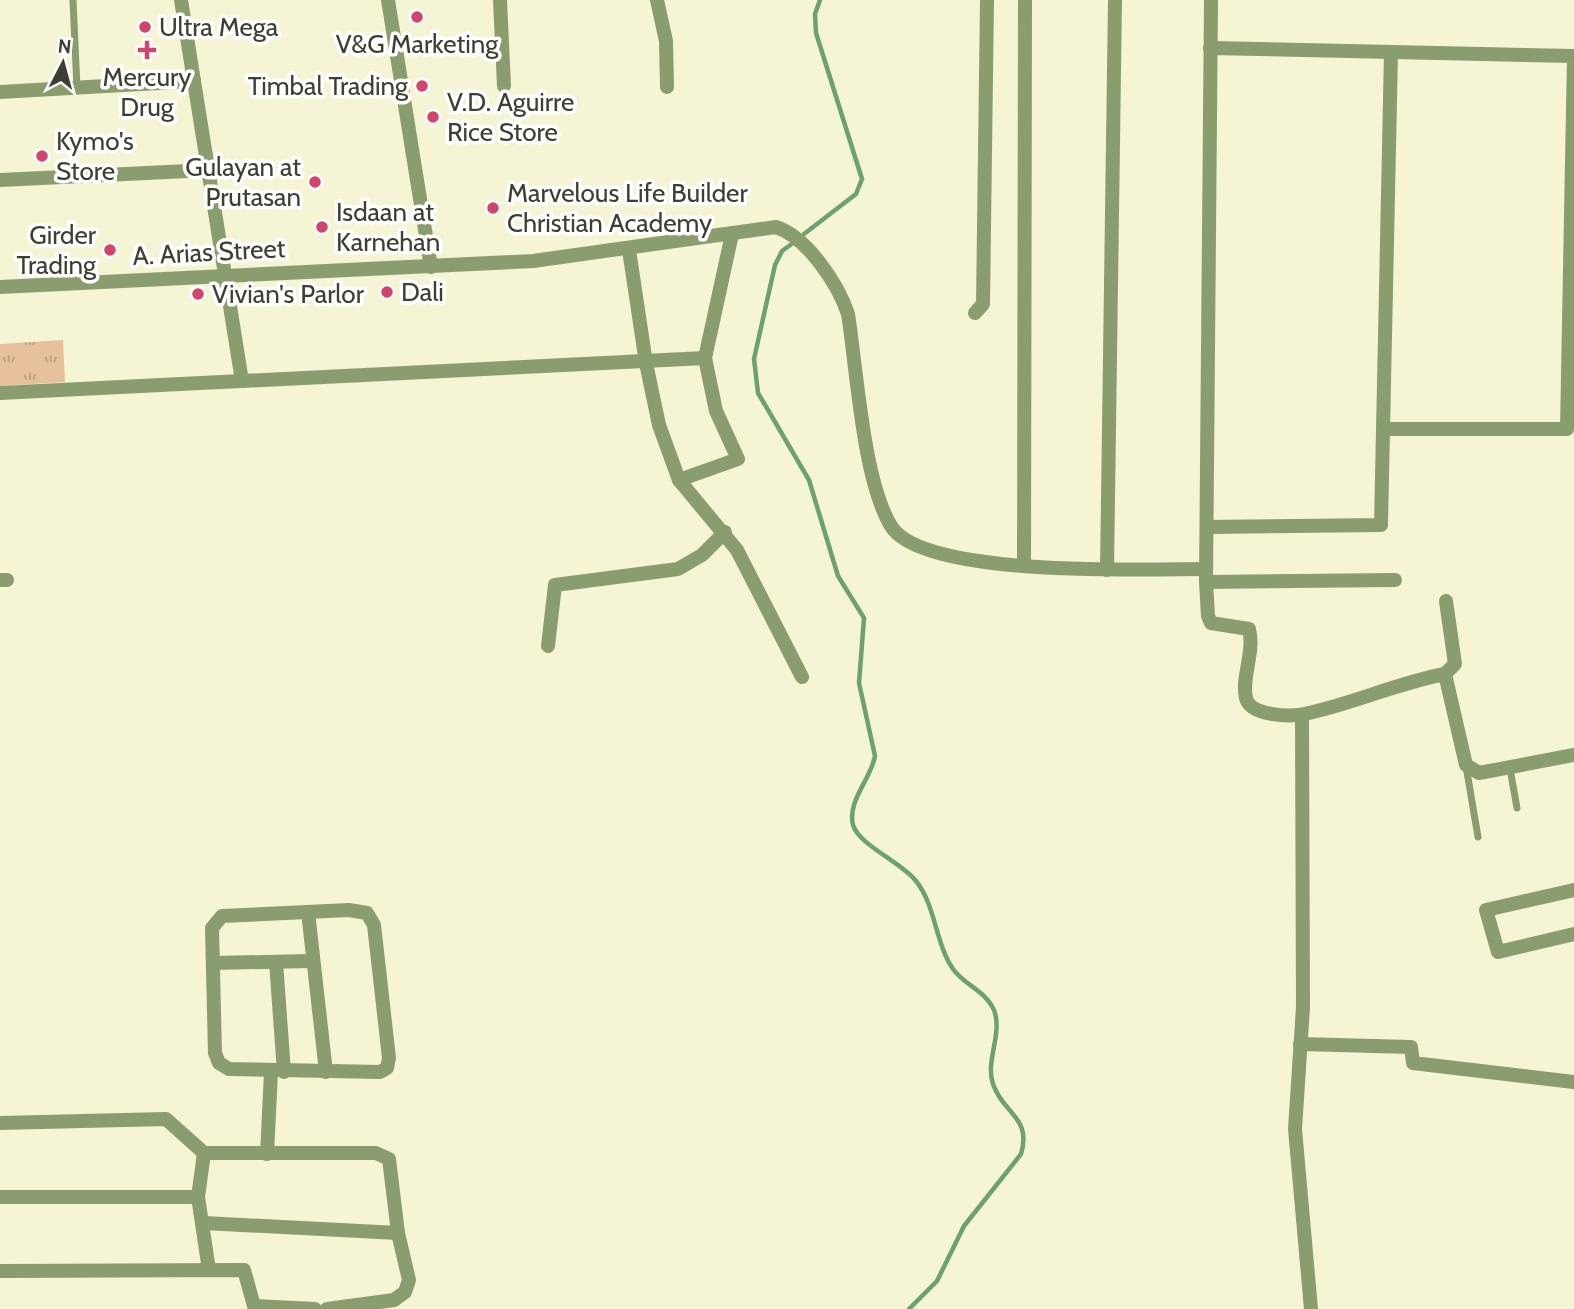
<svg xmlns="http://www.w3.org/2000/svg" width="1574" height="1309" viewBox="0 0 1574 1309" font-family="Cabin,sans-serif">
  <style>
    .grass { fill: url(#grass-tufts) }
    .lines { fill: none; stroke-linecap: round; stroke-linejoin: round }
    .stream { stroke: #6da270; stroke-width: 4.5 }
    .lane { stroke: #8a9d6e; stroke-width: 7 }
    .street { stroke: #8a9d6e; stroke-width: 14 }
    .poi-dot { fill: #d2446c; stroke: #fff; stroke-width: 2.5 }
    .labels { text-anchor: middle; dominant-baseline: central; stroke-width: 7; stroke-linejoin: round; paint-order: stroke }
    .poi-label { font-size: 26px; fill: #3e3e32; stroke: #fff; text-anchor: start }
    .street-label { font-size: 26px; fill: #3e3e32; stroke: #fff }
  </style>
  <defs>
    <pattern id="grass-tufts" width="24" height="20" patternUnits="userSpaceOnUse" patternTransform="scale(1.75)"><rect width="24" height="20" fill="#e7c19b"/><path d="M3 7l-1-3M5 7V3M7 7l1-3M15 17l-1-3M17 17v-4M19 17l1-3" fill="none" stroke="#bd9e7f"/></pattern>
  </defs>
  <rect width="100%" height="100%" fill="#f5f4d5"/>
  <!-- grass -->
  <polygon class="grass" points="63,340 65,382 0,386 0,344"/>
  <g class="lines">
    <!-- stream -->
    <g class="stream">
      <polyline points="804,234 856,194 862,179 816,33 815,14 820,0"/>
      <path d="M793,243L782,251L775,265L754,359L758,393L809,480L838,576L864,618L859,683L875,756C871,779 847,801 853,825C859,845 901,862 916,881C936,906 935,943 953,969C964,985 986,991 994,1010C1003,1034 985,1061 993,1084C1003,1114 1032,1117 1021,1154L964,1226L937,1281L909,1309"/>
    </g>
    <!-- lane -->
    <g class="lane">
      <polyline points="73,0 77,88"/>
      <polyline points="1466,766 1478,837"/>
      <polyline points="1510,769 1517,808"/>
    </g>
    <!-- street -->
    <g class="street">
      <polyline points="181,0 242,381"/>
      <polyline points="388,0 431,267"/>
      <polyline points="500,0 504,86"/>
      <polyline points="657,0 666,41 667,87"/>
      <path d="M1211,0L1206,582L1208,616L1211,623L1249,629C1255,652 1241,678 1246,698C1250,716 1290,717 1304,714C1352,704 1397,683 1445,674L1466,765L1479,773L1574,755"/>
      <polyline points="1210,48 1574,56 1567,429 1383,429"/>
      <polyline points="0,92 194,81"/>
      <polyline points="0,180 209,170"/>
      <polyline points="629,250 646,363 659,425 679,480 737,550 802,677"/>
      <path d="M0,287L533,261L776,227C807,237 838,284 848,314C857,371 863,480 891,526C923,578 1145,569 1205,569"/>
      <polyline points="975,313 983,304 987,0"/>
      <polyline points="0,393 705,358"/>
      <polyline points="679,480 738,459 716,411 705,358 732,234"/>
      <polyline points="1207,527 1381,525 1391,53"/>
      <polyline points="1024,566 1025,0"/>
      <polyline points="1107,570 1115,0"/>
      <polyline points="0,580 7,580"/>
      <polyline points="1206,582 1395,580"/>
      <polyline points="548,646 555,585 678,569 702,555 725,532"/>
      <polyline points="1445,674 1455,664 1446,601"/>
      <polyline points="1302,715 1303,1007 1295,1129 1311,1309"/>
      <polyline points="1574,890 1486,910 1498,952 1574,934"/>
      <polygon points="349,910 367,913 374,925 389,1058 387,1068 380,1072 229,1069 219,1063 215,1053 212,928 222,916"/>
      <polyline points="308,912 326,1072"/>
      <polyline points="276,962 284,1072"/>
      <polyline points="213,963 311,961"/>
      <polyline points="1300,1044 1411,1047 1413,1063 1574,1082"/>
      <polyline points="0,1123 166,1119 204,1153"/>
      <polyline points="267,1154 271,1072"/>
      <polyline points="0,1197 198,1197 204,1153 376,1153 389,1159 398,1233 409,1280 405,1292 394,1300 327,1309"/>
      <polyline points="198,1197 209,1270"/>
      <polyline points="204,1223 398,1233"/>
      <polyline points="0,1271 244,1270 254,1306 315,1309"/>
    </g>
  </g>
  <!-- markers -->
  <g class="poi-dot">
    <circle cx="417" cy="17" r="7"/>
    <circle cx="145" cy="27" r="7"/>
    <path d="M143.5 39.5h7v7h7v7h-7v7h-7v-7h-7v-7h7z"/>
    <circle cx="422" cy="86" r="7"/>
    <circle cx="433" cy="117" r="7"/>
    <circle cx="42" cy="156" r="7"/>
    <circle cx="315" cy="182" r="7"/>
    <circle cx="493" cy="208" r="7"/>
    <circle cx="322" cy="227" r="7"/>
    <circle cx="110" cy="250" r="7"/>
    <circle cx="387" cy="292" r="7"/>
    <circle cx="198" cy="294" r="7"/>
  </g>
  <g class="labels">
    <!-- poi labels -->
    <g class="poi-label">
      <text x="159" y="27">Ultra Mega</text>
      <text x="417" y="44" text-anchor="middle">V&amp;G Marketing</text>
      <text x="147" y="77" text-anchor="middle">Mercury<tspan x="147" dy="30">Drug</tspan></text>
      <text x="408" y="86" text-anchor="end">Timbal Trading</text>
      <text x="447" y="102">V.D. Aguirre<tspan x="447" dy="30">Rice Store</tspan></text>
      <text x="56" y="141">Kymo's<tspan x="56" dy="30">Store</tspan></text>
      <text x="301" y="167" text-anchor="end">Gulayan at<tspan x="301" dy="30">Prutasan</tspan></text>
      <text x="507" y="193">Marvelous Life Builder<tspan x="507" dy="30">Christian Academy</tspan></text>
      <text x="336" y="212">Isdaan at<tspan x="336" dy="30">Karnehan</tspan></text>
      <text x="96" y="235" text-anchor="end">Girder<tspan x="96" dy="30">Trading</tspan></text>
      <text x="401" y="292">Dali</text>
      <text x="212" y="294">Vivian's Parlor</text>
    </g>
    <!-- street labels -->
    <g class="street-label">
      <text transform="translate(209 252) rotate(-3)">A. Arias Street</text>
    </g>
  </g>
  <!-- north arrow -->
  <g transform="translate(63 63) rotate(6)" stroke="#ffffff" stroke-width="5" paint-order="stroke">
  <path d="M0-5L12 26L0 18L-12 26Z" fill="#3e3e32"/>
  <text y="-10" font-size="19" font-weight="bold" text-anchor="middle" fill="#3e3e32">N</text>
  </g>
</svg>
